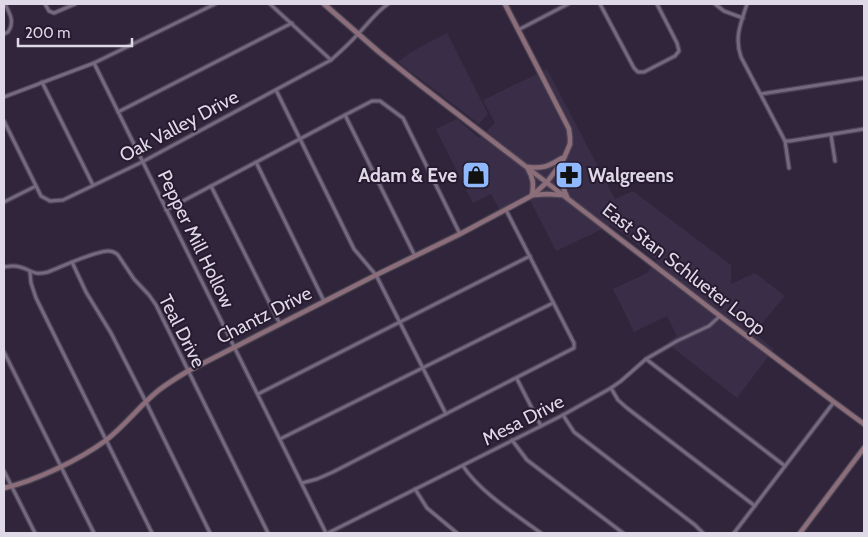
<svg xmlns="http://www.w3.org/2000/svg" width="868" height="537" viewBox="0 0 868 537" font-family="Cabin,sans-serif">
  <style>
    .built { fill: #3a2d47 }
    .lines { fill: none; stroke-linecap: round; stroke-linejoin: round }
    .street-casing { stroke: #4c4354; stroke-width: 5.5 }
    .secondary-casing { stroke: #4c4354; stroke-width: 7 }
    .street { stroke: #756982; stroke-width: 3 }
    .secondary { stroke: #8b6e79; stroke-width: 4.5 }
    .labels { text-anchor: middle; dominant-baseline: central; stroke-width: 4; stroke-linejoin: round; paint-order: stroke }
    .street-label { font-size: 19px; fill: #dfd9e7; stroke: #261b30 }
    .poi-label { font-size: 19px; font-weight: bold; fill: #dfd9e7; stroke: #261b30; text-anchor: end }
  </style>
  <rect width="100%" height="100%" fill="#30253a"/>
  <!-- built -->
  <g class="built">
    <polygon points="447,33 488,114 479,124 398,62 411,52"/>
    <polygon points="547,69 615,199 633,191 731,265 731,284 755,273 785,296 754,333 774,349 737,398 673,348 668,342 677,336 667,316 634,332 613,289 647,273 657,260 626,236 611,225 556,251 530,200 502,214 491,194 473,203 436,129 457,119 479,138 495,123 483,100"/>
  </g>
  <g class="lines">
    <defs>
      <g id="street">
        <polyline points="45,4 49,11 54,13 75,4"/>
        <polyline points="270,4 331,60"/>
        <polyline points="600,4 634,68 638,72 644,72 675,56 679,51 677,43 657,4"/>
        <polyline points="715,4 724,11 743,18"/>
        <path d="M747,4C741,22 734,38 741,57L785,141H790L864,129"/>
        <polyline points="518,30 568,4"/>
        <path d="M4,34L8,32C15,22 10,14 5,4"/>
        <polyline points="94,63 326,533"/>
        <polyline points="42,82 93,185"/>
        <polyline points="276,90 354,249 376,275 446,414"/>
        <polyline points="761,94 864,78"/>
        <polyline points="4,97 94,63 215,4"/>
        <polyline points="118,112 292,23"/>
        <polyline points="345,115 415,256"/>
        <path d="M4,121L41,196L50,201L63,200L142,162L331,60C340,52 349,44 357,35C368,24 376,12 388,4"/>
        <polyline points="831,135 835,161"/>
        <polyline points="785,141 789,168"/>
        <polyline points="256,162 324,301"/>
        <polyline points="211,186 280,324"/>
        <polyline points="4,202 36,186"/>
        <polyline points="166,210 345,115 372,101 380,101 403,118 460,234"/>
        <polyline points="72,262 86,292 111,333 146,402 210,533"/>
        <path d="M4,267C9,266 15,265 20,267C32,270 33,276 48,272C61,267 95,251 108,251C112,251 115,252 118,255L134,279L149,295L156,305L268,533"/>
        <polyline points="30,272 31,283 36,298 152,533"/>
        <polyline points="4,352 94,533"/>
        <polyline points="646,359 785,466"/>
        <polyline points="517,379 541,426"/>
        <polyline points="611,388 618,400 627,408 755,506"/>
        <polyline points="258,394 530,256"/>
        <polyline points="563,415 574,432 695,525 703,533"/>
        <polyline points="280,439 553,303"/>
        <polyline points="512,440 527,460 623,533"/>
        <path d="M463,466C480,492 515,514 541,533"/>
        <polyline points="4,471 35,533"/>
        <polyline points="302,483 317,479 333,472 574,348 574,343 506,210"/>
        <polyline points="415,489 427,508 457,533"/>
        <polyline points="328,533 563,415 611,388 621,381 646,359 677,341 709,326 720,316"/>
        <polyline points="734,533 834,402"/>
      </g>
      <g id="secondary">
        <polyline points="324,4 379,52 420,85 720,316 834,402 864,424"/>
        <path d="M563,162C559,178 560,181 567,197"/>
        <path d="M528,167C543,169 549,166 562,158"/>
        <path d="M528,169C533,178 534,184 532,195"/>
        <polyline points="534,195 547,194 561,195"/>
        <path d="M4,488C35,481 79,460 105,441C125,426 140,405 159,390C168,383 178,377 188,371L376,275L460,234L533,195L547,182L556,170L564,158L570,144V138L569,129L505,4"/>
        <polyline points="800,533 864,448"/>
      </g>
    </defs>
    <!-- street casing -->
    <use href="#street" class="street-casing"/>
    <!-- secondary casing -->
    <use href="#secondary" class="secondary-casing"/>
    <!-- street -->
    <use href="#street" class="street"/>
    <!-- secondary -->
    <use href="#secondary" class="secondary"/>
  </g>
  <!-- icons -->
  <defs>
    <symbol id="shop-square" viewBox="-11 -11 22 22"><rect x="-9" y="-9" width="18" height="18" rx="4" fill="#8fb8fd" stroke="#261b30"/><path d="M-5-2.5h2.3a2.7 3.5 0 0 1 5.4 0H5L5.5 6h-11ZM-1.5-2.5h3a1.5 2.3 0 0 0-3 0Z" fill="#111"/></symbol>
    <symbol id="pharmacy-square" viewBox="-11 -11 22 22"><rect x="-9" y="-9" width="18" height="18" rx="4" fill="#8fb8fd" stroke="#261b30"/><path d="M-2-6h4v4h4v4h-4v4h-4v-4h-4v-4h4Z" fill="#111"/></symbol>
  </defs>
  <g fill-rule="evenodd">
    <use href="#shop-square" x="460" y="159" width="32" height="32"/>
    <use href="#pharmacy-square" x="553" y="159" width="32" height="32"/>
  </g>
  <g class="labels">
    <!-- street labels -->
    <g class="street-label">
      <text transform="translate(179 126) rotate(-28)">Oak Valley Drive</text>
      <text transform="translate(196 239) rotate(64)">Pepper Mill Hollow</text>
      <text transform="translate(684 269) rotate(38)">East Stan Schlueter Loop</text>
      <text transform="translate(264 315) rotate(-27)">Chantz Drive</text>
      <text transform="translate(182 331) rotate(63)">Teal Drive</text>
      <text transform="translate(523 420) rotate(-27)">Mesa Drive</text>
    </g>
    <!-- poi labels -->
    <g class="poi-label">
      <text x="457" y="175">Adam &amp; Eve</text>
      <text x="588" y="175" text-anchor="start">Walgreens</text>
    </g>
  </g>
  <!-- border -->
  <rect width="868" height="537" fill="none" stroke="#dfd9e7" stroke-width="10"/>
  <!-- scale -->
  <path d="M18 38v8h114v-8" fill="none" stroke="#dfd9e7" stroke-width="2.5"/>
  <text x="25" y="38" font-size="15" fill="#dfd9e7" stroke="#261b30" stroke-width="4" paint-order="stroke">200 m</text>
</svg>
